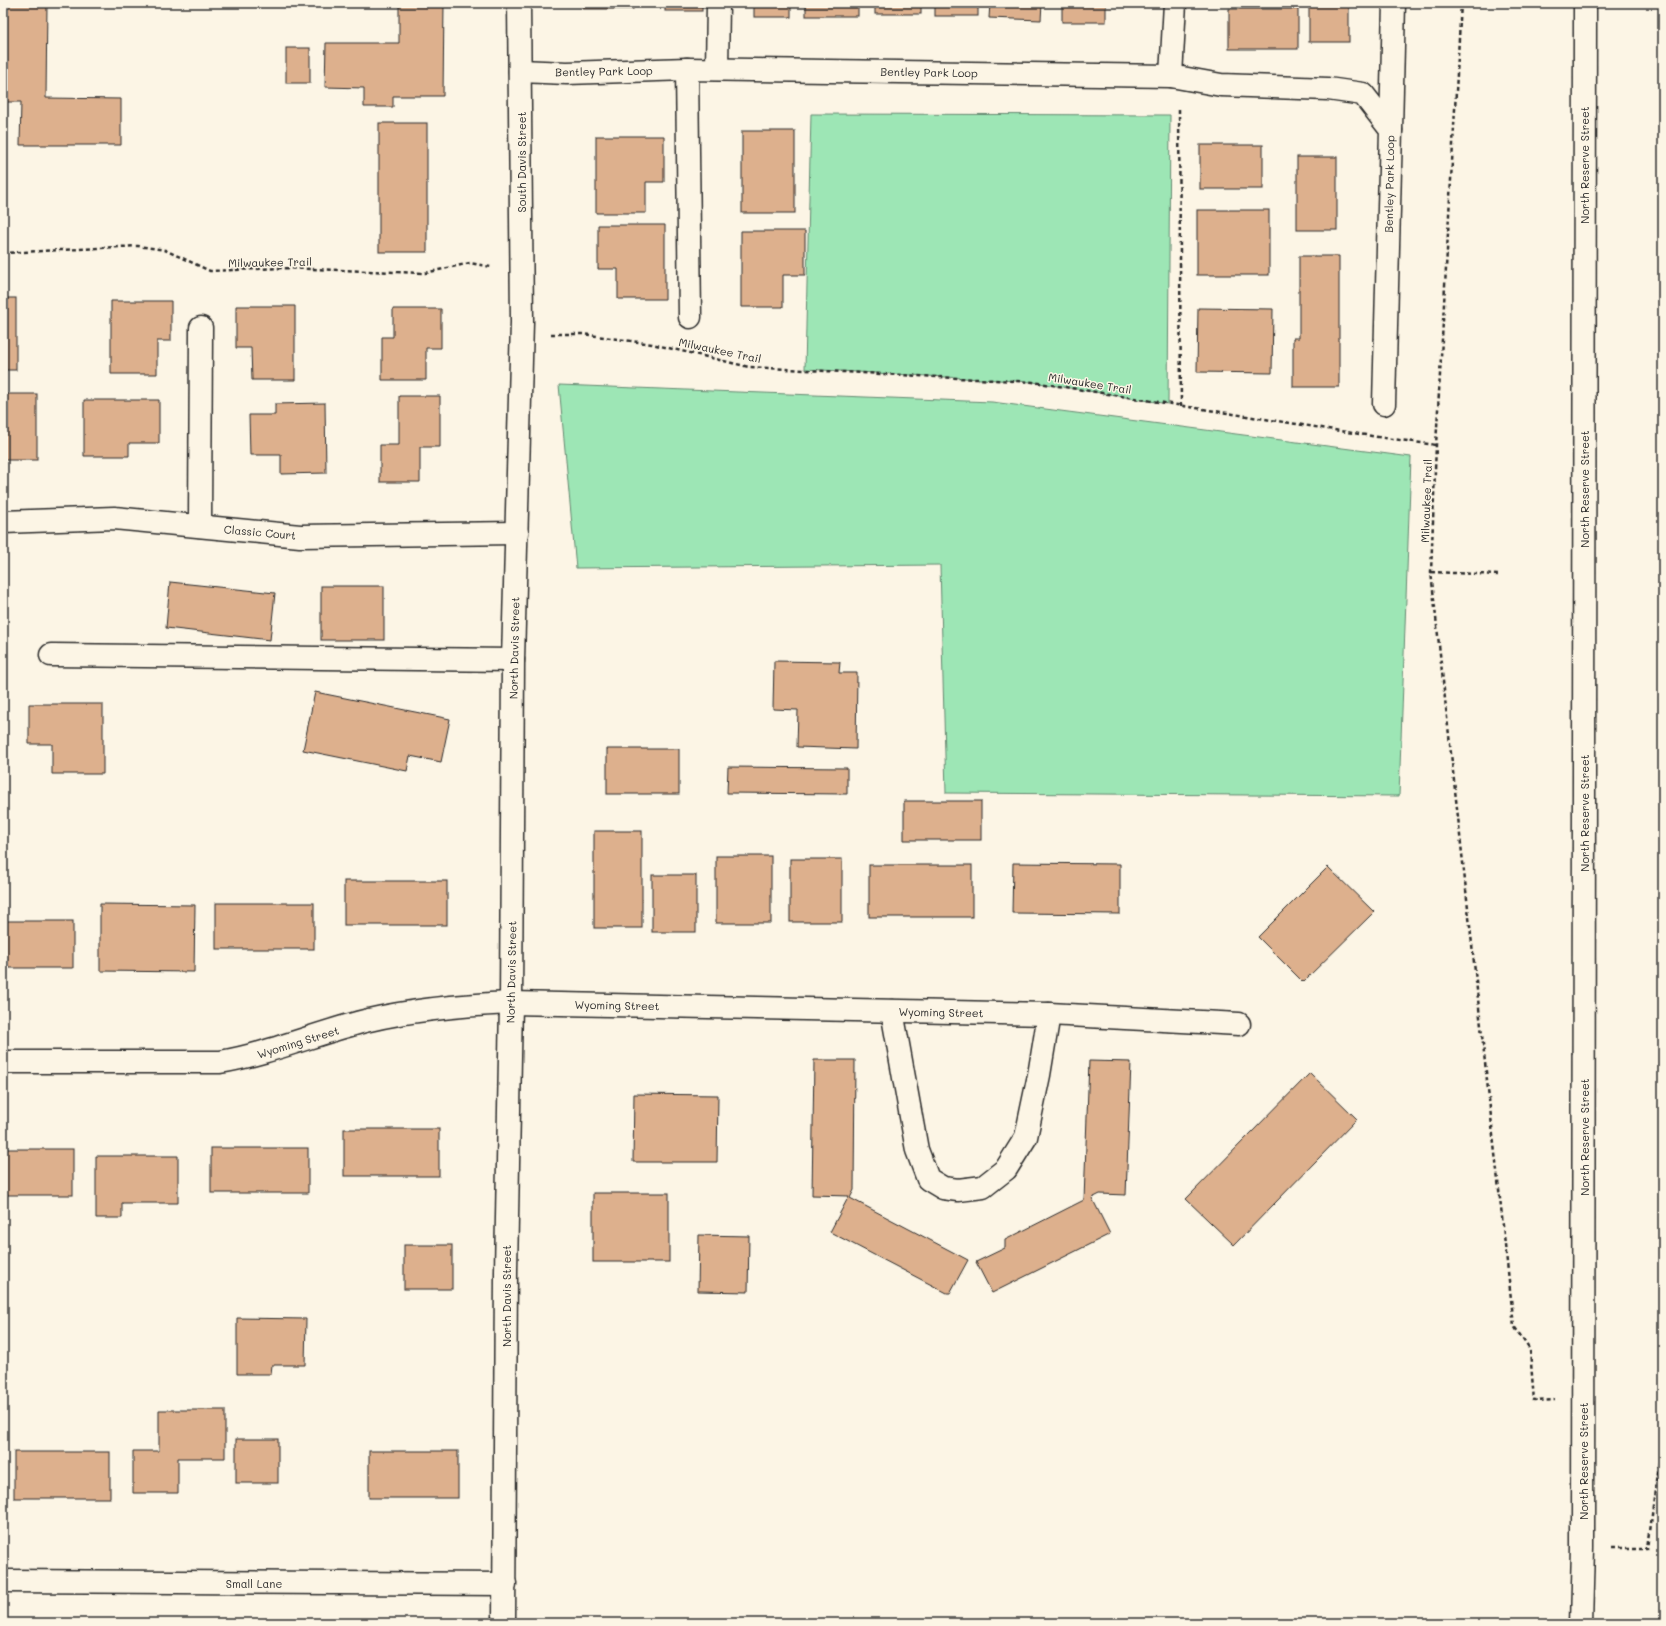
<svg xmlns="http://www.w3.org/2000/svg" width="1666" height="1626" viewBox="0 0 1666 1626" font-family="Mali,sans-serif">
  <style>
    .green { fill: #9de6b5; stroke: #648870 }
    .building { fill: #ddb08d; stroke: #2b2b2b }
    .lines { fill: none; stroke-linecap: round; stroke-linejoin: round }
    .minor-casing { stroke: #2b2b2b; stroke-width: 25 }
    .highway-casing { stroke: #2b2b2b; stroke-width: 25 }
    .path { stroke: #2b2b2b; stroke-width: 2.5; stroke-dasharray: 4 3; stroke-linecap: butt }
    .minor { stroke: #fcf5e5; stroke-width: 22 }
    .highway { stroke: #fcf5e5; stroke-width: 22 }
    .labels { text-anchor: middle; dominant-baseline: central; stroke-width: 3; stroke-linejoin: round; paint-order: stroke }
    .street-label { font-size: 11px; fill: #2b2b2b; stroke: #fcf5e5 }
  </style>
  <rect width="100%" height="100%" fill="#fcf5e5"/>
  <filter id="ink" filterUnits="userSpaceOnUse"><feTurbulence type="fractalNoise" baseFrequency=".025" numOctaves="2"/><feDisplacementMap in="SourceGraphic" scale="8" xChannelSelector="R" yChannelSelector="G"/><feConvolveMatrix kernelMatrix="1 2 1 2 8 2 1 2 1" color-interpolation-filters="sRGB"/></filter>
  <g filter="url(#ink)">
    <!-- green -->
    <g class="green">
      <polygon points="811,114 1170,115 1168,404 1033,382 805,369"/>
      <polygon points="559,385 992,402 1411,457 1399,796 946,793 940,565 576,568"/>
    </g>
    <!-- building -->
    <g class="building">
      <polygon points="3,3 47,3 46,98 121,99 121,145 20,145 21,102 3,102"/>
      <polygon points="399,3 444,3 443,96 393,96 393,107 364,107 364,88 325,87 326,43 399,43"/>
      <rect x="583" y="3" width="50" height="6"/>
      <rect x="665" y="3" width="37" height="8"/>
      <rect x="754" y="3" width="37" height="14"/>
      <rect x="806" y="3" width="52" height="13"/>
      <rect x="875" y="3" width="46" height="11"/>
      <rect x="935" y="3" width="43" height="13"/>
      <polygon points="990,3 1042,3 1041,20 989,18"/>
      <rect x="1062" y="3" width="44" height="19"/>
      <rect x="1309" y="3" width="40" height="39"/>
      <rect x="1229" y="9" width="69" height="40"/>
      <rect x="286" y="48" width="24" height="35"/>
      <rect x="379" y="123" width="48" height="129"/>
      <rect x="742" y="131" width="53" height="82"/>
      <polygon points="596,136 664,136 664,182 646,182 646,213 596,213"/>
      <rect x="1200" y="145" width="63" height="44"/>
      <rect x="1297" y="157" width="40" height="73"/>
      <rect x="1197" y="210" width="72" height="65"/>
      <polygon points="598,225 665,225 665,299 618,299 618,269 598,269"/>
      <polygon points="741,231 805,231 805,275 783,275 783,307 741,307"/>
      <polygon points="1299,256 1339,256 1339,387 1293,387 1293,338 1299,338"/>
      <rect x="3" y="298" width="13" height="72"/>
      <polygon points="111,301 171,301 171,341 157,341 157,374 111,374"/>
      <polygon points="236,306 295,306 295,380 252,380 251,348 236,348"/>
      <polygon points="1198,308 1273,309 1272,373 1197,372"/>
      <polygon points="393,309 441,309 441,348 426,348 426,380 382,380 382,337 393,337"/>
      <rect x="3" y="394" width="34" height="66"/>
      <polygon points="399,396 440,396 440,447 420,447 420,482 380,482 380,445 399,445"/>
      <polygon points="84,400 159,400 159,443 129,443 129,456 84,456"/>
      <polygon points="325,403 326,473 281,474 281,455 250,455 249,415 275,415 275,404"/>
      <polygon points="170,582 275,593 270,640 166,628"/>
      <rect x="321" y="586" width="63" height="54"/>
      <polygon points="774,661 840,662 839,673 857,673 856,749 797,747 798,710 773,709"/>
      <polygon points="315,692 450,719 441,762 410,756 407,771 303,750"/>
      <polygon points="29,704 103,704 103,774 52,774 52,744 29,744"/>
      <rect x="607" y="749" width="72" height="45"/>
      <polygon points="728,767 847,768 847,794 727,793"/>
      <rect x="904" y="801" width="77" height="39"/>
      <rect x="594" y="831" width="48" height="97"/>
      <rect x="716" y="856" width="55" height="67"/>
      <rect x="790" y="859" width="52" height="63"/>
      <polygon points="1013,863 1120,864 1120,914 1012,913"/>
      <rect x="869" y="865" width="103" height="52"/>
      <polygon points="1328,867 1374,912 1303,982 1258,937"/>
      <rect x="652" y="875" width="44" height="57"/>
      <rect x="344" y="881" width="103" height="44"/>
      <rect x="216" y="903" width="98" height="46"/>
      <polygon points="100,904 195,905 194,972 100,971"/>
      <rect x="3" y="921" width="70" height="47"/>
      <polygon points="814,1060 855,1060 854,1190 850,1198 968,1260 950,1293 947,1293 830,1232 849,1196 812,1195"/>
      <polygon points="1089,1061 1131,1062 1126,1195 1100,1194 1092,1198 1110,1234 992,1293 976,1262 1005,1248 1005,1240 1084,1200"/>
      <polygon points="1310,1073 1357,1119 1234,1245 1186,1199"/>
      <polygon points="634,1094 718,1095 717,1162 633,1162"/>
      <rect x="344" y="1129" width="95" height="47"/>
      <rect x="211" y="1148" width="97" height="45"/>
      <rect x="3" y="1149" width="70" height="46"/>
      <polygon points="96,1156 178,1156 178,1203 122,1203 122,1218 96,1218"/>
      <rect x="593" y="1193" width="76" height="69"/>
      <polygon points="699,1235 749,1236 748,1292 698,1291"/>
      <rect x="404" y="1245" width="48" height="44"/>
      <polygon points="237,1318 306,1319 305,1365 272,1365 271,1374 237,1374"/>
      <polygon points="159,1410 225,1410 225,1458 178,1458 178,1493 133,1493 133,1451 159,1451"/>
      <rect x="236" y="1439" width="42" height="44"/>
      <rect x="369" y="1451" width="89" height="47"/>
      <rect x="14" y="1452" width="96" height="46"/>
    </g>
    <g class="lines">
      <defs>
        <g id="minor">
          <polyline points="687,69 690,317"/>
          <polyline points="717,69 718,3"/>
          <polyline points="520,71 567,73 687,69 1171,76 1221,85 1328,89 1363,94 1391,130 1384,404"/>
          <polyline points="1171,76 1175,3"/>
          <polyline points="1391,130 1394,3"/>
          <polyline points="3,522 114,518 300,536 517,533"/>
          <polyline points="200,526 201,328"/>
          <polyline points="51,655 513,660"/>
          <polyline points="892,1011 917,1150 928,1179 943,1188 958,1190 983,1187 1006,1169 1026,1137 1039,1075 1049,1014"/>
          <path d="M3,1062H220C272,1053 319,1032 369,1020C416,1009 463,1005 511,1003L1049,1014L1239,1024"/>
          <polyline points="3,1581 505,1584"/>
          <polyline points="504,1623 506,1271 511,1003 513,660 522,322 519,3"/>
        </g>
        <polyline id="highway" points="1581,1623 1583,1548 1585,3"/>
      </defs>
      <!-- minor casing -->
      <use href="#minor" class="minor-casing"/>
      <!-- highway casing -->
      <use href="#highway" class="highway-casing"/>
      <!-- path -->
      <g class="path">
        <polyline points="1461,3 1436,445 1431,572 1514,1326 1530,1350 1534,1401 1555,1400"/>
        <polyline points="1179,109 1181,406"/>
        <polyline points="3,253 138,246 165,250 210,271 281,268 425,273 470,263 491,267"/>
        <polyline points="551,334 583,334 652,344 749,367 1033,382 1378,437 1436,445"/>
        <polyline points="1431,572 1499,575"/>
        <polyline points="1612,1548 1649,1548 1663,1429"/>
      </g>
      <!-- minor -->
      <use href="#minor" class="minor"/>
      <!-- highway -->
      <use href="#highway" class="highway"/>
    </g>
  </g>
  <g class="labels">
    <!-- street labels -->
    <g class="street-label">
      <text transform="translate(604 71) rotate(-1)">Bentley Park Loop</text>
      <text transform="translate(929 72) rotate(1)">Bentley Park Loop</text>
      <text transform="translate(521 162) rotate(-90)">South Davis Street</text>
      <text transform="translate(1584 165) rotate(-90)">North Reserve Street</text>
      <text transform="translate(1389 184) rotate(-89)">Bentley Park Loop</text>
      <text transform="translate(270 262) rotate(-1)">Milwaukee Trail</text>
      <text transform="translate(720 350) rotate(12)">Milwaukee Trail</text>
      <text transform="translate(1090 383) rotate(9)">Milwaukee Trail</text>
      <text transform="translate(1584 489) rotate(-90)">North Reserve Street</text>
      <text transform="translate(1426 501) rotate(-88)">Milwaukee Trail</text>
      <text transform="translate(260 532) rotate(5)">Classic Court</text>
      <text transform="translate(514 648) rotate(-89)">North Davis Street</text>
      <text transform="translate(1584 813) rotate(-90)">North Reserve Street</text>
      <text transform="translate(511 972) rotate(-89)">North Davis Street</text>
      <text transform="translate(617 1005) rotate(1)">Wyoming Street</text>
      <text transform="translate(941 1012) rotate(1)">Wyoming Street</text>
      <text transform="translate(298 1042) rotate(-17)">Wyoming Street</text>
      <text transform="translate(1584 1137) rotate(-90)">North Reserve Street</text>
      <text transform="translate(506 1296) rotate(-90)">North Davis Street</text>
      <text transform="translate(1583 1461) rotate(-90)">North Reserve Street</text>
      <text x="254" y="1583">Small Lane</text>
    </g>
  </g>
  <!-- margin -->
  <rect width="1666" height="1626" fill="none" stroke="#fcf5e5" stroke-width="16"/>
  <rect x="8" y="8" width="1650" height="1610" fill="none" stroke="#2b2b2b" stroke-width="1.5" filter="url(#ink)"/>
</svg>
